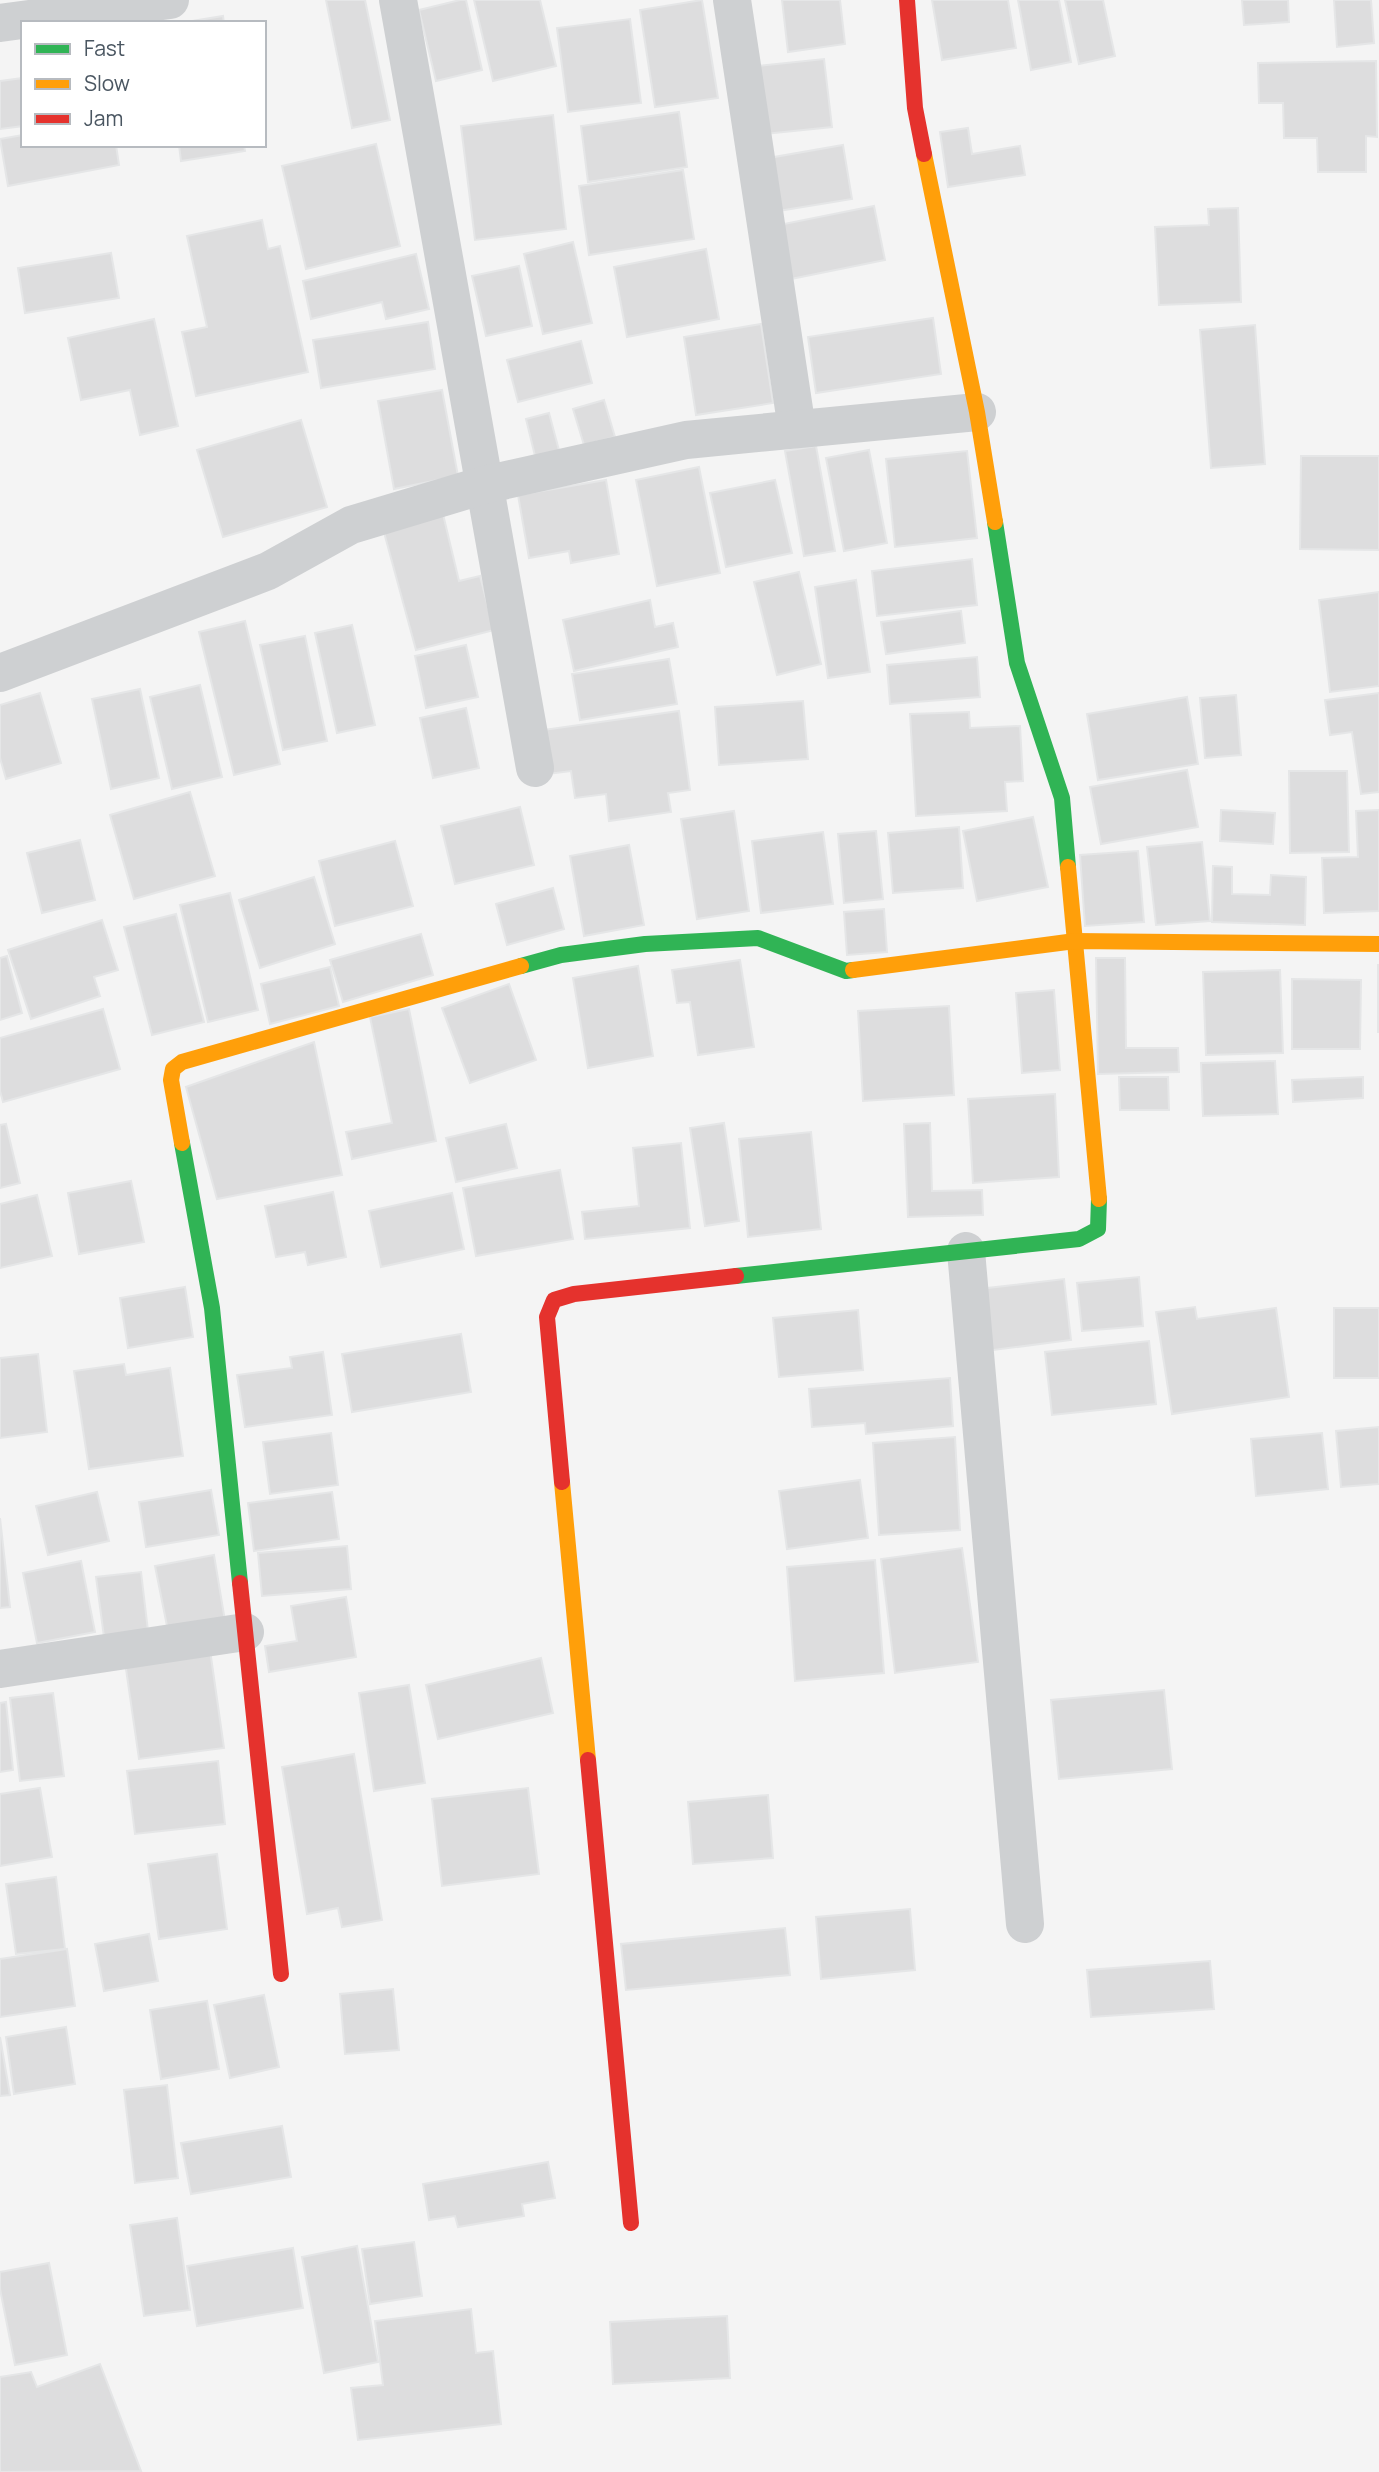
<svg xmlns="http://www.w3.org/2000/svg" width="1379" height="2472" viewBox="0 0 1379 2472" font-family="Manrope,sans-serif">
  <style>
    .building { fill: #ddddde; stroke: #e5e6e7; stroke-width: 2 }
    .lines { fill: none; stroke-linecap: round; stroke-linejoin: round }
    .street { stroke: #ced0d2; stroke-width: 38 }
    .fast { stroke: #30b455; stroke-width: 16 }
    .slow { stroke: #ff9f0a; stroke-width: 16 }
    .jam { stroke: #e5322d; stroke-width: 16 }
  </style>
  <rect width="100%" height="100%" fill="#f4f4f4"/>
  <!-- building -->
  <g class="building">
    <polygon points="326,0 365,0 390,120 352,128"/>
    <polygon points="460,0 466,0 482,70 436,81 419,10"/>
    <polygon points="474,0 540,0 556,66 493,81"/>
    <polygon points="702,0 718,98 655,107 640,10"/>
    <polygon points="782,0 840,0 845,44 788,52"/>
    <polygon points="932,0 1008,0 1016,48 942,60"/>
    <polygon points="1018,0 1059,0 1071,62 1031,70"/>
    <polygon points="1065,0 1103,0 1115,56 1079,64"/>
    <polygon points="1242,0 1288,0 1289,22 1244,25"/>
    <polygon points="1334,0 1371,0 1374,43 1337,47"/>
    <polygon points="223,16 224,23 180,23"/>
    <polygon points="630,19 641,103 568,112 557,28"/>
    <polygon points="824,59 832,127 765,134 757,66"/>
    <polygon points="1376,61 1377,137 1366,136 1366,172 1318,172 1317,138 1284,138 1283,103 1259,103 1258,63"/>
    <polygon points="23,78 23,126 0,129 0,81"/>
    <polygon points="679,112 687,167 588,182 581,126"/>
    <polygon points="553,115 566,229 475,240 461,126"/>
    <polygon points="968,128 972,154 1020,146 1025,175 948,187 940,132"/>
    <polygon points="23,135 23,145 116,145 119,165 8,186 0,139"/>
    <polygon points="376,144 400,246 306,269 282,166"/>
    <polygon points="179,145 244,145 245,151 181,161"/>
    <polygon points="843,145 852,199 766,213 757,160"/>
    <polygon points="683,170 694,239 589,255 579,186"/>
    <polygon points="874,206 885,260 786,280 774,226"/>
    <polygon points="1238,208 1241,302 1159,305 1155,227 1209,225 1208,209"/>
    <polygon points="262,220 268,249 280,246 308,372 196,396 182,332 207,327 187,236"/>
    <polygon points="573,242 592,323 543,334 524,254"/>
    <polygon points="706,249 719,319 627,337 614,267"/>
    <polygon points="111,253 119,298 25,313 18,268"/>
    <polygon points="416,254 429,309 386,319 382,302 311,319 303,281"/>
    <polygon points="519,266 532,326 486,336 472,276"/>
    <polygon points="933,318 941,374 816,393 808,337"/>
    <polygon points="154,319 178,426 140,435 130,390 81,400 68,338"/>
    <polygon points="428,322 435,369 321,388 313,340"/>
    <polygon points="761,324 773,403 696,415 684,337"/>
    <polygon points="1255,325 1265,464 1211,468 1200,330"/>
    <polygon points="581,341 592,383 518,402 507,360"/>
    <polygon points="442,390 458,476 394,489 378,401"/>
    <polygon points="604,400 615,437 584,445 573,409"/>
    <polygon points="549,413 560,454 536,460 526,419"/>
    <polygon points="301,420 327,507 223,537 197,450"/>
    <polygon points="816,446 835,551 804,556 785,451"/>
    <polygon points="869,450 887,543 844,551 826,458"/>
    <polygon points="967,451 977,538 895,547 886,459"/>
    <polygon points="1301,456 1379,456 1379,550 1300,549"/>
    <polygon points="699,467 720,573 657,586 636,480"/>
    <polygon points="606,480 619,554 571,563 569,551 529,558 518,495"/>
    <polygon points="775,480 792,553 726,567 710,493"/>
    <polygon points="442,510 459,581 480,576 494,630 416,650 382,525"/>
    <polygon points="972,559 977,605 877,616 872,571"/>
    <polygon points="799,572 821,664 777,675 754,582"/>
    <polygon points="856,580 870,672 828,678 815,587"/>
    <polygon points="1379,592 1379,686 1330,692 1319,600"/>
    <polygon points="650,600 655,627 673,623 678,647 574,671 563,620"/>
    <polygon points="961,611 965,643 886,654 881,622"/>
    <polygon points="245,621 280,764 234,775 199,632"/>
    <polygon points="352,625 375,725 337,733 315,633"/>
    <polygon points="305,636 327,741 283,750 260,645"/>
    <polygon points="466,645 478,697 426,708 415,656"/>
    <polygon points="977,657 980,697 890,704 887,665"/>
    <polygon points="669,659 677,704 580,720 572,674"/>
    <polygon points="200,685 222,777 172,789 150,697"/>
    <polygon points="140,689 159,778 111,789 92,699"/>
    <polygon points="40,693 61,763 6,779 0,758 0,705"/>
    <polygon points="1379,693 1379,792 1361,794 1352,732 1330,735 1325,700"/>
    <polygon points="1236,695 1241,755 1205,758 1200,698"/>
    <polygon points="1187,697 1198,764 1098,780 1087,714"/>
    <polygon points="803,701 808,759 719,765 715,707"/>
    <polygon points="466,708 479,768 433,778 420,718"/>
    <polygon points="679,711 690,790 668,793 671,812 609,821 606,794 575,798 571,771 548,774 543,730"/>
    <polygon points="969,712 970,728 1020,726 1023,781 1005,782 1007,811 916,816 910,714"/>
    <polygon points="1187,770 1198,827 1101,844 1090,787"/>
    <polygon points="1289,771 1347,771 1349,852 1290,853"/>
    <polygon points="190,792 215,876 134,899 110,815"/>
    <polygon points="520,807 534,865 455,884 441,826"/>
    <polygon points="1221,810 1275,813 1273,844 1220,841"/>
    <polygon points="1379,810 1379,911 1324,913 1322,858 1358,857 1356,811"/>
    <polygon points="734,811 749,911 697,919 681,819"/>
    <polygon points="1033,817 1048,887 977,901 963,831"/>
    <polygon points="959,827 963,888 893,893 888,833"/>
    <polygon points="876,831 883,899 844,903 838,834"/>
    <polygon points="823,832 833,904 761,913 752,841"/>
    <polygon points="80,840 95,900 42,913 27,853"/>
    <polygon points="395,841 413,906 335,926 319,861"/>
    <polygon points="1202,842 1210,921 1156,925 1147,847"/>
    <polygon points="629,845 644,925 584,936 570,856"/>
    <polygon points="1138,851 1144,922 1085,926 1080,855"/>
    <polygon points="1213,866 1232,867 1232,894 1270,895 1271,875 1306,877 1305,925 1212,922"/>
    <polygon points="314,877 335,944 260,968 239,900"/>
    <polygon points="553,888 564,929 507,945 496,904"/>
    <polygon points="230,893 258,1010 208,1022 180,905"/>
    <polygon points="884,909 887,952 847,955 844,912"/>
    <polygon points="176,914 204,1022 152,1035 124,927"/>
    <polygon points="102,920 118,970 94,977 100,996 31,1019 8,950"/>
    <polygon points="421,934 433,975 343,1002 330,960"/>
    <polygon points="7,956 22,1013 0,1020 0,958"/>
    <polygon points="1096,958 1125,958 1126,1048 1178,1048 1179,1072 1098,1074"/>
    <polygon points="740,960 754,1047 698,1055 690,1002 677,1003 672,970"/>
    <rect x="1378" y="965" width="1" height="67"/>
    <polygon points="638,966 653,1056 588,1068 573,978"/>
    <polygon points="330,967 339,1006 270,1024 261,984"/>
    <polygon points="1280,970 1283,1053 1206,1055 1203,972"/>
    <polygon points="1292,979 1361,980 1360,1049 1292,1049"/>
    <polygon points="509,984 536,1060 470,1083 442,1008"/>
    <polygon points="1054,990 1060,1070 1022,1073 1016,993"/>
    <polygon points="949,1006 954,1095 863,1101 858,1011"/>
    <polygon points="103,1009 120,1069 3,1102 0,1091 0,1038"/>
    <polygon points="409,1009 436,1141 352,1159 346,1132 392,1123 370,1017"/>
    <polygon points="314,1042 342,1175 217,1199 186,1087"/>
    <polygon points="1275,1061 1278,1114 1203,1116 1201,1063"/>
    <polygon points="1119,1077 1168,1077 1169,1110 1120,1110"/>
    <polygon points="1363,1077 1363,1098 1293,1102 1292,1080"/>
    <polygon points="1055,1094 1059,1177 973,1183 968,1099"/>
    <polygon points="724,1123 739,1221 705,1226 690,1128"/>
    <polygon points="930,1123 932,1191 982,1190 983,1215 908,1217 904,1124"/>
    <polygon points="6,1124 20,1183 0,1188 0,1125"/>
    <polygon points="506,1124 517,1168 456,1182 446,1138"/>
    <polygon points="811,1132 821,1229 748,1237 739,1139"/>
    <polygon points="681,1143 690,1228 585,1239 582,1212 639,1206 633,1148"/>
    <polygon points="560,1170 573,1239 476,1256 463,1188"/>
    <polygon points="131,1181 144,1242 79,1254 68,1193"/>
    <polygon points="333,1192 346,1257 308,1265 305,1252 276,1257 265,1206"/>
    <polygon points="452,1193 464,1249 381,1267 369,1211"/>
    <polygon points="37,1195 52,1256 0,1268 0,1204"/>
    <polygon points="1139,1277 1143,1326 1082,1331 1077,1283"/>
    <polygon points="1064,1279 1071,1340 986,1351 979,1289"/>
    <polygon points="185,1287 193,1337 128,1348 120,1298"/>
    <polygon points="1195,1307 1197,1319 1276,1308 1289,1397 1172,1414 1156,1312"/>
    <rect x="1334" y="1308" width="45" height="70"/>
    <polygon points="858,1310 863,1370 779,1377 773,1318"/>
    <polygon points="461,1334 471,1392 352,1412 342,1354"/>
    <polygon points="1149,1341 1156,1404 1052,1415 1045,1352"/>
    <polygon points="323,1352 332,1415 245,1427 237,1375 292,1368 290,1357"/>
    <polygon points="38,1354 47,1432 0,1438 0,1358"/>
    <polygon points="124,1364 126,1375 170,1368 183,1456 89,1469 74,1371"/>
    <polygon points="950,1378 953,1426 866,1434 865,1423 812,1427 809,1389"/>
    <polygon points="1379,1427 1379,1484 1341,1487 1336,1431"/>
    <polygon points="331,1433 338,1485 270,1494 263,1442"/>
    <polygon points="1322,1433 1328,1489 1256,1496 1251,1439"/>
    <polygon points="955,1437 960,1530 879,1535 873,1443"/>
    <polygon points="860,1480 868,1538 787,1549 779,1491"/>
    <polygon points="211,1490 219,1535 146,1547 139,1502"/>
    <polygon points="97,1492 109,1541 48,1555 36,1506"/>
    <polygon points="332,1492 339,1539 254,1551 248,1503"/>
    <polygon points="0,1518 10,1607 0,1608"/>
    <polygon points="347,1546 351,1589 262,1596 258,1553"/>
    <polygon points="962,1548 978,1662 895,1673 881,1559"/>
    <polygon points="214,1555 225,1621 168,1631 155,1566"/>
    <polygon points="875,1560 884,1673 795,1681 787,1567"/>
    <polygon points="81,1561 95,1632 37,1643 23,1573"/>
    <polygon points="141,1572 148,1631 104,1637 96,1577"/>
    <polygon points="346,1597 356,1657 269,1672 265,1646 297,1641 291,1606"/>
    <polygon points="210,1650 224,1748 139,1759 125,1662"/>
    <polygon points="541,1658 553,1713 438,1739 426,1685"/>
    <polygon points="409,1685 425,1783 374,1791 359,1693"/>
    <polygon points="1164,1690 1172,1769 1059,1779 1051,1700"/>
    <polygon points="53,1693 64,1776 20,1781 10,1698"/>
    <polygon points="6,1702 13,1770 0,1772 0,1703"/>
    <polygon points="354,1754 382,1920 342,1927 338,1908 307,1914 282,1767"/>
    <polygon points="218,1761 225,1824 135,1834 127,1771"/>
    <polygon points="40,1788 52,1857 0,1866 0,1794"/>
    <polygon points="528,1788 539,1874 442,1886 432,1799"/>
    <polygon points="768,1795 773,1858 693,1864 688,1802"/>
    <polygon points="217,1854 227,1929 159,1939 148,1864"/>
    <polygon points="56,1877 65,1949 16,1954 6,1884"/>
    <polygon points="910,1909 915,1970 821,1979 816,1917"/>
    <polygon points="785,1928 790,1975 626,1990 621,1944"/>
    <polygon points="149,1934 158,1981 104,1991 95,1944"/>
    <polygon points="67,1949 75,2006 0,2017 0,1959"/>
    <polygon points="1210,1961 1214,2009 1091,2017 1087,1970"/>
    <polygon points="393,1989 399,2050 345,2054 340,1994"/>
    <polygon points="264,1995 279,2067 230,2078 214,2005"/>
    <polygon points="207,2001 219,2069 161,2079 150,2010"/>
    <polygon points="66,2027 75,2084 14,2094 6,2037"/>
    <polygon points="0,2037 10,2095 0,2096"/>
    <polygon points="167,2085 178,2178 135,2183 124,2090"/>
    <polygon points="282,2126 291,2177 191,2194 181,2143"/>
    <polygon points="548,2162 555,2198 522,2204 524,2216 458,2227 455,2216 429,2220 423,2184"/>
    <polygon points="177,2218 190,2310 144,2316 130,2225"/>
    <polygon points="414,2242 422,2296 370,2304 362,2249"/>
    <polygon points="357,2246 378,2362 324,2373 302,2257"/>
    <polygon points="293,2248 303,2308 197,2326 187,2266"/>
    <polygon points="49,2263 67,2355 15,2365 0,2289 0,2272"/>
    <polygon points="471,2309 476,2353 493,2351 501,2424 358,2440 351,2388 383,2385 375,2321"/>
    <polygon points="727,2316 730,2378 613,2384 610,2322"/>
    <polygon points="100,2364 141,2471 0,2472 0,2377 31,2372 37,2387"/>
  </g>
  <g class="lines">
    <!-- street -->
    <g class="street">
      <polyline points="398,0 535,768"/>
      <polyline points="732,0 797,429"/>
      <polyline points="0,23 170,0"/>
      <polyline points="0,673 268,571 351,525 484,485 686,440 977,412"/>
      <polyline points="966,1251 1025,1924"/>
      <polyline points="0,1669 245,1632"/>
    </g>
    <!-- fast -->
    <g class="fast">
      <polyline points="995,522 1017,663 1062,798 1068,867"/>
      <polyline points="521,966 561,955 645,944 758,938 846,971 853,970"/>
      <polyline points="182,1143 212,1308 240,1583"/>
      <polyline points="736,1276 1079,1239 1098,1229 1099,1199"/>
    </g>
    <!-- slow -->
    <g class="slow">
      <polyline points="924,154 977,412 995,522"/>
      <polyline points="1068,867 1099,1199"/>
      <polyline points="853,970 1075,941 1379,944"/>
      <polyline points="182,1143 171,1080 173,1069 182,1062 521,966"/>
      <polyline points="562,1482 588,1760"/>
    </g>
    <!-- jam -->
    <g class="jam">
      <polyline points="907,0 915,108 924,154"/>
      <polyline points="562,1482 547,1317 554,1300 574,1294 736,1276"/>
      <polyline points="240,1583 281,1974"/>
      <polyline points="588,1760 631,2223"/>
    </g>
  </g>
  <!-- legend -->
  <rect x="21" y="21" width="245" height="126" fill="#ffffff" stroke="#b7bbc0" stroke-width="2"/>
  <rect x="35" y="44" width="35" height="10" fill="#30b455" stroke="#b7bbc0" stroke-width="2"/>
  <text x="84" y="56" font-size="21" fill="#4a5661">Fast</text>
  <rect x="35" y="79" width="35" height="10" fill="#ff9f0a" stroke="#b7bbc0" stroke-width="2"/>
  <text x="84" y="91" font-size="21" fill="#4a5661">Slow</text>
  <rect x="35" y="114" width="35" height="10" fill="#e5322d" stroke="#b7bbc0" stroke-width="2"/>
  <text x="84" y="126" font-size="21" fill="#4a5661">Jam</text>
</svg>
